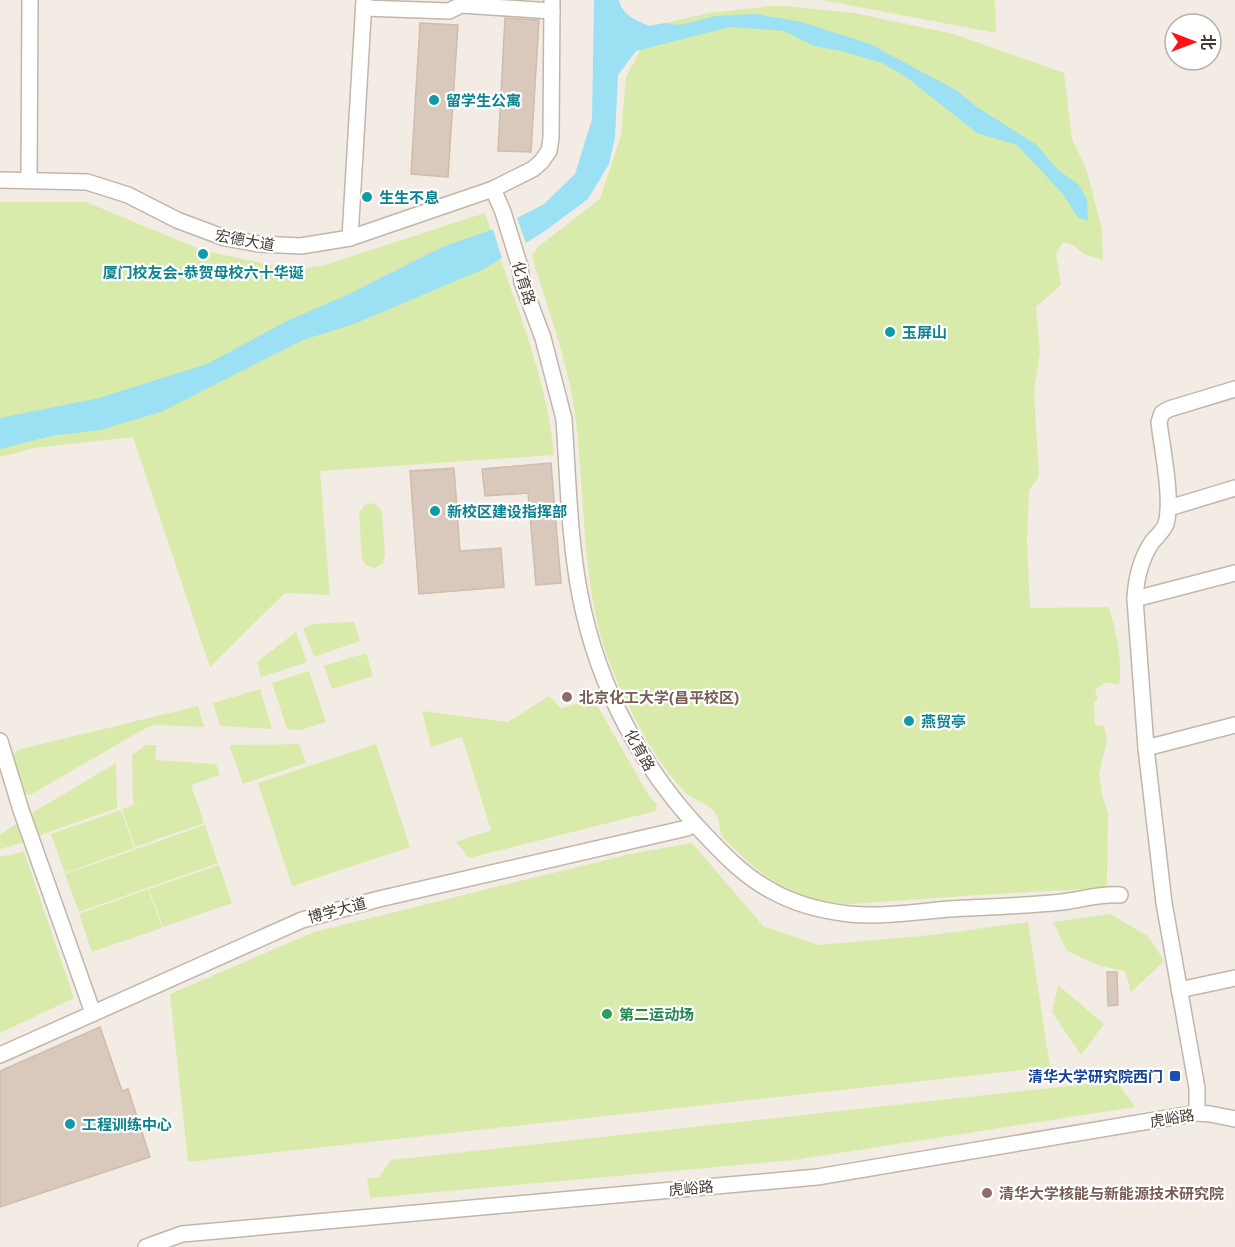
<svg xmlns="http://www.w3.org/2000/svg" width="1235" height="1247" viewBox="0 0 1235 1247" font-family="'IBM Plex Sans','Noto Sans SC',sans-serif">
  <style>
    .green { fill: #d9ebaa }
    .water { fill: #9ce0f4 }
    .pier { fill: #f3ece4 }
    .building { fill: #d9c8bc; stroke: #d1bcac; stroke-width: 1.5 }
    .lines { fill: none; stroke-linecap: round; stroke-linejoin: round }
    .minor-casing { stroke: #c2b5a9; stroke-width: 18 }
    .minor { stroke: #fff; stroke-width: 15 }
    .culture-dot { fill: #0f9aa8; stroke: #fff; stroke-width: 2 }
    .education-dot { fill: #8d6e63; stroke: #fff; stroke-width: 2 }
    .leisure-dot { fill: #2e9e5b; stroke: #fff; stroke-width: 2 }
    .transit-dot { fill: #1a4fb4; stroke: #fff; stroke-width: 2 }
    .labels { text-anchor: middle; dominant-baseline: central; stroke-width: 4.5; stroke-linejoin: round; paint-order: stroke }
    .culture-label { font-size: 15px; font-weight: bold; fill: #0d838f; stroke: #fff; text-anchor: start }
    .street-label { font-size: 15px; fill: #463c34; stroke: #fff }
    .education-label { font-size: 15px; font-weight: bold; fill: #785e54; stroke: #fff; text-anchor: start }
    .leisure-label { font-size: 15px; font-weight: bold; fill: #27864d; stroke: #fff; text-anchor: start }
    .transit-label { font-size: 15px; font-weight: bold; fill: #164399; stroke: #fff; text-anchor: end }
  </style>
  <rect width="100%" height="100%" fill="#f3ece4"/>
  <!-- green -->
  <g class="green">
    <polygon points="821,0 995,0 996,33 828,1"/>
    <path d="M770,6H785L854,13L954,34L1064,73L1072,139L1086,168L1102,230L1103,260L1084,254L1073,245L1063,242L1056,255L1061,285L1036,307L1040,352L1034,391L1039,476L1029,491L1027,542L1030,608L1109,607C1116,632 1123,659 1119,685C1108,682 1103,680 1095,691L1098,700L1094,702L1095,725L1104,726L1107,740L1099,774L1102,795L1108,813L1107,888L993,894L851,904C806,904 766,882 736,850C732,846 726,842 723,837C718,829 720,818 714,811C707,804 695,800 687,794C675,783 665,768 656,755C636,724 614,679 603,644C581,570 585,490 575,414C568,360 547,308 532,256L539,246L600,199L621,135L626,77L638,55L649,27L709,13Z"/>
    <path d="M0,202H86L202,250L294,270L325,265L485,213C509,289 548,377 554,455L320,471L330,595L285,593L210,667L133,437L34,448L0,457Z"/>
    <polygon points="372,503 379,507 382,513 385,554 383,564 374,568 366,565 362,559 359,512 365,505"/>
    <polygon points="354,622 360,641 314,657 303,628 313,624"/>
    <polygon points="296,632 307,662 261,677 257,662"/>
    <polygon points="366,653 373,676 332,689 324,666"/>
    <polygon points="309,671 326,722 301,730 287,729 272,683"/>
    <polygon points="260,689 272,729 220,726 213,703"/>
    <polygon points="549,696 561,708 594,700 649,796 657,804 656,811 469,858 456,842 491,830 462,737 431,747 422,711 508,722"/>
    <polygon points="198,706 204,727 156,725 144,729 30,795 25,794 13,756 17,750"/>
    <polygon points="299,744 306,763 243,784 229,745"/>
    <polygon points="376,744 410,847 292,886 258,783"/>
    <polygon points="146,745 156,745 155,760 216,764 220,775 191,785 204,823 135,847 122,809 144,801 133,804 132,755"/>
    <polygon points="116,763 117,808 38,836 32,813"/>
    <polygon points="121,810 134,848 65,873 51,834"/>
    <polygon points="17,823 28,841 0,849 0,835"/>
    <polygon points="205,825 218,863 79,912 65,874"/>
    <polygon points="692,843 763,926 818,945 932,935 1028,922 1050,1067 188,1162 170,994 314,932 630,854"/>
    <polygon points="24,852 74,998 0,1033 0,857"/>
    <polygon points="219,865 232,903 163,927 149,889"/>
    <polygon points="148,889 162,928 92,952 79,914"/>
    <polygon points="1110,914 1148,936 1164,961 1131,992 1125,971 1100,966 1067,951 1053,922"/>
    <polygon points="1058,985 1104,1024 1081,1055 1052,1012"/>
    <polygon points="1108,1069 1135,1107 794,1160 370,1198 367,1178 379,1177 391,1160 1097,1083"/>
  </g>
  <!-- water -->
  <path class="water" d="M594,0H619C622,15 636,20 649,26L665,23L680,25L716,16L755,14L802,22L870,44L956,90L977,107L1037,145L1057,169L1079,185L1087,200L1088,220L1078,218L1063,194L1017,145L977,133L906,77L882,63L841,51L814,46L784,31L730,27L636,51L618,75L615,137L609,164L588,199L545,231L484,269L354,324L303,340L161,412L100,430L51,436L0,449V418L99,398L207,364L287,321L349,294L442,247L502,226L544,204L575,174L592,119Z"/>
  <!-- pier -->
  <polygon class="pier" points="516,215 527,246 503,262 492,226"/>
  <!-- building -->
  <g class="building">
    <polygon points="505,18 539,20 531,152 498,151"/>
    <polygon points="420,23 458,25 448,177 411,174"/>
    <polygon points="551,463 561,583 536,585 528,493 485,496 482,469"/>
    <polygon points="454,468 460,551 501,548 504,587 419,594 410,471"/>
    <polygon points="1107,972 1117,972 1118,1005 1108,1006"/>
    <polygon points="100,1027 122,1091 128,1089 150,1157 0,1207 0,1071"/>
  </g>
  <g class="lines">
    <defs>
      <g id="minor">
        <polyline points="364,8 449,11 461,5 552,11"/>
        <polyline points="0,180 87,182 128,195 177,220 225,238 259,244 301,246 350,238 493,189 533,169 541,162 549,151 551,138 552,0"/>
        <polyline points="29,180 30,0"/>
        <path d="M493,189L503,212L520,267L522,282L543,338L564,419C568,477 569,538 580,595C598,688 643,772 709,839C728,859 747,878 772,891C795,904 823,911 849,914C882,917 916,912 949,909C986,907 1025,906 1062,902C1081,900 1101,893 1120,895"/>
        <polyline points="350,238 364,0"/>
        <polyline points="1169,508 1235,488"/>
        <polyline points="1135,599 1235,573"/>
        <polyline points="0,741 21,810 93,1013"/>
        <polyline points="1146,748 1235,725"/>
        <polyline points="1179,990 1235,978"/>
        <polyline points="0,1055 302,920 379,899 687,828 694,824"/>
        <path d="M1197,1113V1088L1164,903L1146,748L1135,599C1136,578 1140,560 1152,542C1157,536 1163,531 1166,524C1173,498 1162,449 1159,422L1162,413L1169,409L1235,389"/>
        <polyline points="146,1247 182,1234 817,1177 1197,1113 1210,1114 1235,1119"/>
      </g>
    </defs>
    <!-- minor casing -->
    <use href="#minor" class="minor-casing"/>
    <!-- minor -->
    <use href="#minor" class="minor"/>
  </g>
  <!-- markers -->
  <g class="culture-dot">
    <circle cx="434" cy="100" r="6"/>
    <circle cx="367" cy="197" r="6"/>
    <circle cx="203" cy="254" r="6"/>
    <circle cx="890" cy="332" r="6"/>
    <circle cx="435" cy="511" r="6"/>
    <circle cx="909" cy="721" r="6"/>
    <circle cx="70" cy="1124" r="6"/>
  </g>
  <g class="education-dot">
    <circle cx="567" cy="697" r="6"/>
    <circle cx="987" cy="1193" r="6"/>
  </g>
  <circle class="leisure-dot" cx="607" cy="1014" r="6"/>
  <rect class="transit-dot" x="1169" y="1070" width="12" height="12" rx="3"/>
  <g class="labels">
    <!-- culture labels -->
    <g class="culture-label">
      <text x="446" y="100">留学生公寓</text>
      <text x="379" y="197">生生不息</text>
      <text x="203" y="272" text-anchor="middle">厦门校友会-恭贺母校六十华诞</text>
      <text x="902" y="332">玉屏山</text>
      <text x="447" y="511">新校区建设指挥部</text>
      <text x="921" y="721">燕贸亭</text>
      <text x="82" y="1124">工程训练中心</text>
    </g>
    <!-- street labels -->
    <g class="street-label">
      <text transform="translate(245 240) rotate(10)">宏德大道</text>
      <text transform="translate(524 283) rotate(73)">化育路</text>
      <text transform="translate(640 750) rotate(61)">化育路</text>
      <text transform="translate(337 910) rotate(-15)">博学大道</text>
      <text transform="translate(1172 1118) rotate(-9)">虎峪路</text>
      <text transform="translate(691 1188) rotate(-5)">虎峪路</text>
    </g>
    <!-- education labels -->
    <g class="education-label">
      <text x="579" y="697">北京化工大学(昌平校区)</text>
      <text x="999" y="1193">清华大学核能与新能源技术研究院</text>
    </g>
    <!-- leisure labels -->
    <g class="leisure-label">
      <text x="619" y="1014">第二运动场</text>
    </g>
    <!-- transit labels -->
    <g class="transit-label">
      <text x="1163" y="1076">清华大学研究院西门</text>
    </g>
  </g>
  <!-- north arrow -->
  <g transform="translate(1193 42) rotate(90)"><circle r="28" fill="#ffffff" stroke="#b5b1ae" stroke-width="1.5"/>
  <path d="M0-4.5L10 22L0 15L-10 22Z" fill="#ff1016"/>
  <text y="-9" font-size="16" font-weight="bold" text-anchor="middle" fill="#463c34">北</text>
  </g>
</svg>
